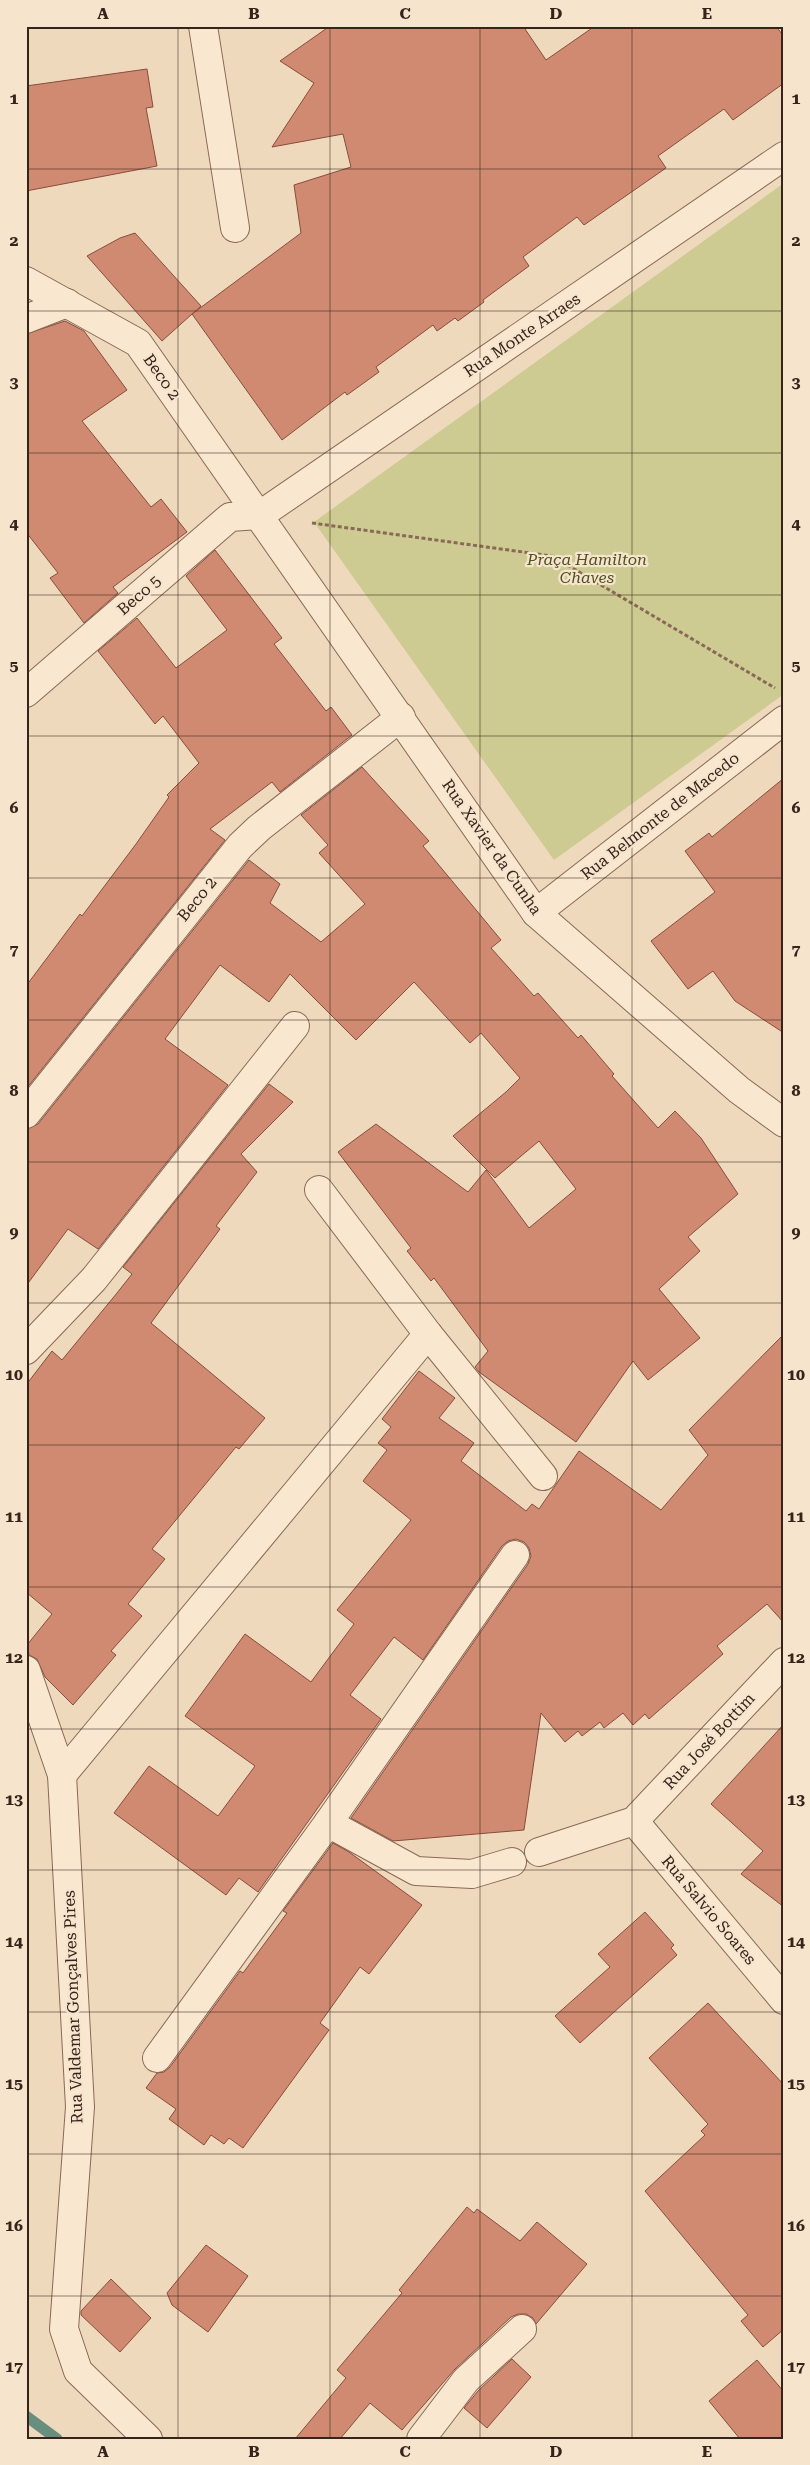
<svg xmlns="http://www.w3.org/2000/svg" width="810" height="2465" viewBox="0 0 810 2465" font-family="'Roboto Serif',serif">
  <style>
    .green { fill: #cdcb91 }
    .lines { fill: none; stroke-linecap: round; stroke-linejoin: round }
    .stream { stroke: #688e7f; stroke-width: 11 }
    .building { fill: #cf8a71; stroke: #884d3b }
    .minor-casing { stroke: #886956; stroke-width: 30 }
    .path { stroke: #886956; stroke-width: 3; stroke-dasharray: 4 2.5; stroke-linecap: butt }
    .minor { stroke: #fae7d0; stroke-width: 28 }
    .grid { fill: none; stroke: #36241b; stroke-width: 1; stroke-opacity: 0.55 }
    .labels { text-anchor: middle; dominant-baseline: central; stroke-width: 4.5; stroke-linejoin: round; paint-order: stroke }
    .street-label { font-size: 16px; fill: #36241b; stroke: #f6e4cd }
    .park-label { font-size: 16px; font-style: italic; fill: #4e5321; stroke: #f6e4cd }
    .neatline { fill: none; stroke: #36241b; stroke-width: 2 }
    .grid-label { font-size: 16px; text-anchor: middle; font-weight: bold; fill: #36241b }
  </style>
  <rect width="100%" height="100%" fill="#efd9bd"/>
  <!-- green -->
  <polygon class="green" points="784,183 784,694 554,860 314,522"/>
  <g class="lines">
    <!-- stream -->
    <polyline class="stream" points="26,2416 57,2439"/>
  </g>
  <!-- building -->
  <g class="building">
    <polygon points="330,26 523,26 546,60 595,26 776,26 784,37 784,83 733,120 724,109 658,156 666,168 584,225 577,217 523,257 529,266 483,300 484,302 458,321 455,318 437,331 433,325 376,367 379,372 347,395 345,392 282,440 192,314 301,233 294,185 351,167 343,134 272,147 314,83 280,61"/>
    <polygon points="147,69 153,107 146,108 157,166 26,191 26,86"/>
    <polygon points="135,233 201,306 162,341 87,256 120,238"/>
    <polygon points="65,321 84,331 127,390 82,421 151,507 161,499 187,532 113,587 118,593 84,623 50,578 58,573 26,532 26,334"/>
    <polygon points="215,550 282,638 274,644 326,711 331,707 352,735 280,792 272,782 210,829 225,840 26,1089 26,986 80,914 82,916 136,844 169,797 167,795 199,763 163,716 155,724 98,651 137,618 176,668 227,630 186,576"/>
    <polygon points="362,767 429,841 423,846 501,940 491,948 534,996 538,993 578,1038 581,1035 614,1074 612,1076 658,1128 675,1111 701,1138 738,1194 688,1237 700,1251 659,1289 700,1338 648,1380 633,1361 576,1442 479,1372 475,1367 488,1351 434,1278 431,1281 407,1251 411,1248 338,1152 376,1124 468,1192 486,1170 529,1228 576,1189 539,1141 495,1178 453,1136 506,1092 520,1078 481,1033 470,1043 414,982 356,1040 290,974 269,1002 220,965 165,1039 228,1085 98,1249 68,1229 26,1286 26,1129 38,1124 249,860 280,884 270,903 321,942 365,904 319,853 328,845 301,815"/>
    <polygon points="784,778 784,1033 735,1001 713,971 688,989 651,941 715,892 685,851 709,833 712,837"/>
    <polygon points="269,1084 293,1102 241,1154 257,1172 216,1226 220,1229 151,1323 265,1418 239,1449 236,1447 152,1549 165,1559 128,1604 142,1616 111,1651 116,1655 73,1705 45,1677 37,1659 29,1655 27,1645 52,1614 26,1592 26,1385 52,1351 62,1360 117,1293 132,1274 123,1267"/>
    <polygon points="784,1334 784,1623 767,1604 717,1646 723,1654 649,1719 645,1714 633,1725 623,1713 604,1728 600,1722 582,1736 578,1731 565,1742 541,1713 524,1830 393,1841 351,1818 528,1564 531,1556 529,1548 524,1542 516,1539 508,1541 502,1546 423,1660 394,1637 350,1695 381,1719 258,1892 239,1878 226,1895 114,1813 149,1766 218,1816 255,1766 185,1716 245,1634 311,1682 354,1624 337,1610 411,1520 363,1481 387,1450 378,1443 391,1427 382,1419 419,1371 455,1398 439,1418 474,1443 461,1461 526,1511 532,1504 539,1509 579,1451 661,1510 708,1455 689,1430"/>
    <polygon points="784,1724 784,1907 741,1874 763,1851 711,1804"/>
    <polygon points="333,1843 349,1852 422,1905 369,1974 360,1967 320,2023 329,2030 243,2148 229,2138 224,2144 211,2135 204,2145 169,2119 176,2109 146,2088 157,2073 164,2072 170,2067 240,1971 243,1973 287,1913 283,1911"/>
    <polygon points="645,1912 674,1945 671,1948 677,1955 580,2043 555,2016 610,1967 598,1954"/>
    <polygon points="708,2003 784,2085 784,2329 763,2347 741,2321 748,2315 645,2191 705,2135 701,2131 708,2124 649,2058"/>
    <polygon points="467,2207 474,2213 477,2209 520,2241 537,2222 587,2264 536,2324 533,2318 526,2314 518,2314 511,2317 455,2369 402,2430 370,2403 340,2439 295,2439 346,2378 337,2370 402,2293 399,2290"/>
    <polygon points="206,2245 248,2276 208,2332 172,2305 167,2293"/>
    <polygon points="111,2279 151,2318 120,2352 81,2315 81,2311"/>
    <polygon points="512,2359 531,2377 487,2428 464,2408 478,2391"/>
    <polygon points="757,2360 784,2392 784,2439 740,2439 709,2401"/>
  </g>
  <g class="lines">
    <defs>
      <g id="minor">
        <polyline points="203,26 235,228"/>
        <polyline points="26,281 138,343 536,913 739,1090 784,1123"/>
        <polyline points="26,319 67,303"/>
        <polyline points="260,515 784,156"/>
        <polyline points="26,693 230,517 260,515"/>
        <polyline points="536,913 784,720"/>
        <polyline points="26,1114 240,846 259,828 401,717"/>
        <polyline points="319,1190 428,1334 543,1476"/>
        <polyline points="26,1350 94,1279 295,1026"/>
        <polyline points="26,1670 62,1775 80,2107 64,2329 78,2371 148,2439"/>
        <polyline points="62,1775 428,1334"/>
        <polyline points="634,1821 784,2000"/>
        <polyline points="328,1823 515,1555"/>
        <polyline points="539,1852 634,1821 784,1662"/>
        <polyline points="157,2058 328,1823 416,1871 472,1874 512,1862"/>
        <polyline points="421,2439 466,2380 522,2329"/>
      </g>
    </defs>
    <!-- minor casing -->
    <use href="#minor" class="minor-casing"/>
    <!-- path -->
    <polyline class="path" points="312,523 552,556 775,688"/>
    <!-- minor -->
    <use href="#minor" class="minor"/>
  </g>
  <!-- grid -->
  <path class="grid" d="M178,26V2439M330,26V2439M480,26V2439M632,26V2439M26,169H784M26,311H784M26,453H784M26,595H784M26,736H784M26,878H784M26,1020H784M26,1162H784M26,1303H784M26,1445H784M26,1587H784M26,1729H784M26,1870H784M26,2012H784M26,2154H784M26,2296H784"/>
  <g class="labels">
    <!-- street labels -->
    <g class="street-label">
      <text transform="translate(522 335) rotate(-34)">Rua Monte Arraes</text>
      <text transform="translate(162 377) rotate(55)">Beco 2</text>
      <text transform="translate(139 595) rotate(-41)">Beco 5</text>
      <text transform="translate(660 816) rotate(-38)">Rua Belmonte de Macedo</text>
      <text transform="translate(492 847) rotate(55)">Rua Xavier da Cunha</text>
      <text transform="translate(197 899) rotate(-51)">Beco 2</text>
      <text transform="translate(709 1741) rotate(-47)">Rua José Bottim</text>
      <text transform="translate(709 1910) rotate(50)">Rua Salvio Soares</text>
      <text transform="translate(73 2007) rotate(-92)">Rua Valdemar Gonçalves Pires</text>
    </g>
    <!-- park labels -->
    <g class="park-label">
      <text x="587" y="559">Praça Hamilton<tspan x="587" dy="18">Chaves</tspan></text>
    </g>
  </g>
  <!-- border -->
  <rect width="810" height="2465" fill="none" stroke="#f6e4cd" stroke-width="55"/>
  <rect x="28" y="28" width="754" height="2410" class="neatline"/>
  <g class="grid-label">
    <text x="103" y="19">A</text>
    <text x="254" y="19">B</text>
    <text x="405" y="19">C</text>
    <text x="556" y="19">D</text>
    <text x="707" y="19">E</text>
    <text x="14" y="104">1</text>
    <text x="796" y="104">1</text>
    <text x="14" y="246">2</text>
    <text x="796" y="246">2</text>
    <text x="14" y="388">3</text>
    <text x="796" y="388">3</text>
    <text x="14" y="529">4</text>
    <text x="796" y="529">4</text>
    <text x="14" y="671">5</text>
    <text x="796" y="671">5</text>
    <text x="14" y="813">6</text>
    <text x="796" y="813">6</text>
    <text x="14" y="955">7</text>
    <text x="796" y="955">7</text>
    <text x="14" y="1096">8</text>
    <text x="796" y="1096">8</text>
    <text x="14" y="1238">9</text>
    <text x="796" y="1238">9</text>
    <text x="14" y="1380">10</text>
    <text x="796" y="1380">10</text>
    <text x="14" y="1522">11</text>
    <text x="796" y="1522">11</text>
    <text x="14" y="1663">12</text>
    <text x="796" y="1663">12</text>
    <text x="14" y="1805">13</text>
    <text x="796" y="1805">13</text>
    <text x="14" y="1947">14</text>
    <text x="796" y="1947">14</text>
    <text x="14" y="2089">15</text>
    <text x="796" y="2089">15</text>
    <text x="14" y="2231">16</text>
    <text x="796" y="2231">16</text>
    <text x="14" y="2372">17</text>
    <text x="796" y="2372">17</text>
    <text x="103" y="2457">A</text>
    <text x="254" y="2457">B</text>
    <text x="405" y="2457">C</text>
    <text x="556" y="2457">D</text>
    <text x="707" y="2457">E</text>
  </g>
</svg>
